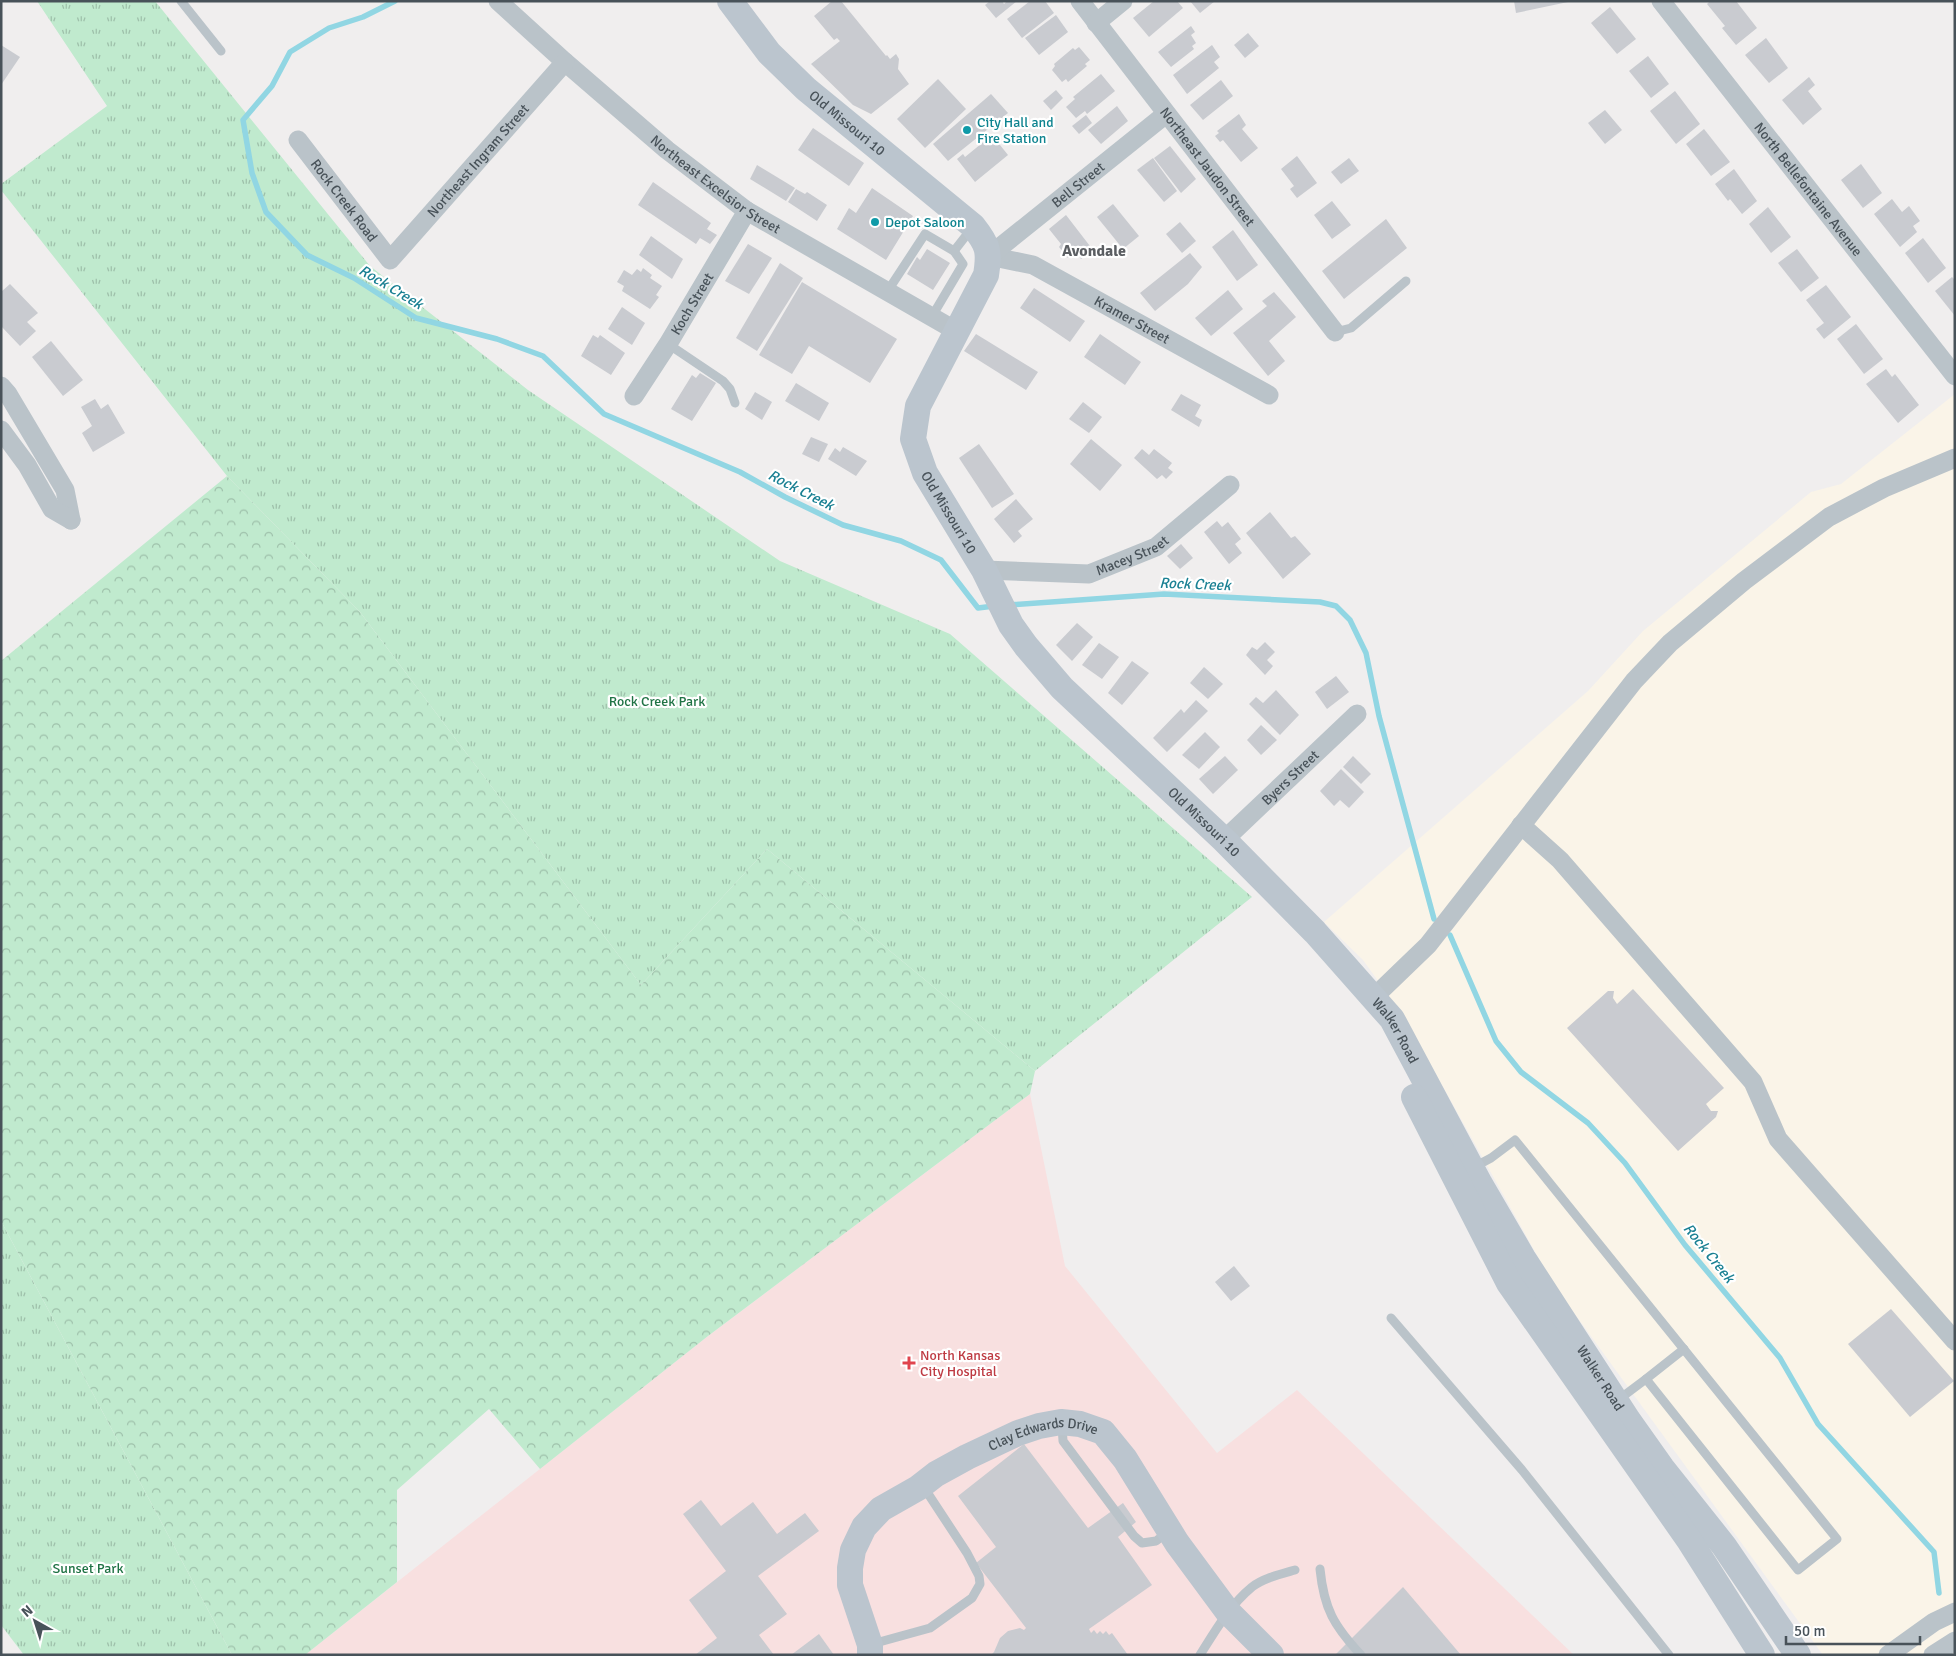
<svg xmlns="http://www.w3.org/2000/svg" width="1956" height="1656" viewBox="0 0 1956 1656" font-family="Signika,sans-serif">
  <style>
    .commercial { fill: #faf4e8 }
    .medical { fill: #f8e0e0 }
    .grass { fill: url(#grass-tufts) }
    .forest { fill: url(#forest-crowns) }
    .lines { fill: none; stroke-linecap: round; stroke-linejoin: round }
    .stream { stroke: #91d6e3; stroke-width: 5.5 }
    .building { fill: #c9cbd0 }
    .lane { stroke: #bac3c9; stroke-width: 9 }
    .street { stroke: #bac3c9; stroke-width: 19 }
    .secondary { stroke: #bbc5ce; stroke-width: 26 }
    .culture-dot { fill: #0f9aa8; stroke: #fff; stroke-width: 2 }
    .health-dot { fill: #e0444e; stroke: #fff; stroke-width: 2 }
    .labels { text-anchor: middle; dominant-baseline: central; stroke-width: 4.5; stroke-linejoin: round; paint-order: stroke }
    .culture-label { font-size: 14px; fill: #0d838f; stroke: #fff; text-anchor: start }
    .street-label { font-size: 14px; fill: #485259; stroke: #fff }
    .park-label { font-size: 14px; fill: #207345; stroke: #fff }
    .health-label { font-size: 14px; fill: #be3a42; stroke: #fff; text-anchor: start }
    .water-label { font-size: 15px; font-style: italic; fill: #1a8093; stroke: #fff }
    .quarter-label { font-size: 16px; font-weight: bold; fill: #5b5e62; stroke: #fff }
  </style>
  <defs>
    <pattern id="grass-tufts" width="24" height="20" patternUnits="userSpaceOnUse" patternTransform="scale(1.25)"><rect width="24" height="20" fill="#c0eace"/><path d="M3 7l-1-3M5 7V3M7 7l1-3M15 17l-1-3M17 17v-4M19 17l1-3" fill="none" stroke="#9ec0aa"/></pattern>
    <pattern id="forest-crowns" width="20" height="18" patternUnits="userSpaceOnUse" patternTransform="scale(1.25)"><rect width="20" height="18" fill="#c0eace"/><path d="M2 6a3 3 0 1 1 6 0M12 15a3 3 0 1 1 6 0" fill="none" stroke="#9ec0aa"/></pattern>
  </defs>
  <rect width="100%" height="100%" fill="#f0eeee"/>
  <!-- commercial -->
  <polygon class="commercial" points="1955,394 1955,1655 1823,1655 1553,1284 1404,1017 1363,960 1324,922 1588,691 1643,631 1811,492 1841,484"/>
  <!-- medical -->
  <polygon class="medical" points="1030,1094 1065,1266 1217,1453 1297,1390 1574,1655 305,1655 708,1336"/>
  <!-- grass -->
  <g class="grass">
    <polygon points="37,1 155,1 370,266 528,390 780,561 950,634 1252,897 1035,1071 767,849 641,985 360,612 227,476 1,190 1,184 107,106"/>
    <polygon points="1,1221 232,1655 24,1655 1,1625"/>
  </g>
  <!-- forest -->
  <polygon class="forest" points="227,476 360,612 641,985 767,849 1035,1071 1030,1094 708,1336 540,1469 489,1409 397,1490 397,1582 305,1655 232,1655 1,1221 1,661"/>
  <g class="lines">
    <!-- stream -->
    <g class="stream">
      <polyline points="395,1 363,17 329,28 290,52 272,86 243,120 252,173 266,212 307,255 354,278 416,318 497,339 543,356 604,414 740,472 785,497 843,525 901,541 941,560 978,608 994,606"/>
      <polyline points="1009,605 1164,594 1320,602 1336,606 1350,620 1366,653 1379,716 1434,919"/>
      <polyline points="1450,935 1496,1041 1521,1072 1588,1123 1625,1163 1685,1245 1780,1358 1818,1424 1934,1552 1939,1593"/>
    </g>
  </g>
  <!-- building -->
  <g class="building">
    <polygon points="832,1 841,1 886,56 887,55 890,59 896,54 899,59 898,69 909,84 871,114 853,105 811,64 840,41 837,38 834,40 814,16"/>
    <polygon points="990,1 1002,1 1004,4 1007,1 1017,1 996,18 985,5"/>
    <polygon points="1030,1 1045,1 1054,13 1022,38 1007,19"/>
    <polygon points="1154,1 1177,1 1183,8 1149,37 1133,18"/>
    <polygon points="1190,1 1215,1 1200,13"/>
    <polygon points="1514,1 1568,1 1568,2 1516,13"/>
    <polygon points="1710,1 1736,1 1757,28 1736,45 1722,28 1725,26 1707,4"/>
    <polygon points="1610,7 1636,39 1617,54 1591,23"/>
    <polygon points="1056,15 1068,32 1039,55 1025,38"/>
    <polygon points="1191,26 1195,32 1191,35 1196,43 1192,46 1194,49 1171,67 1158,52"/>
    <polygon points="1248,33 1259,46 1245,58 1234,45"/>
    <polygon points="1766,38 1788,68 1769,83 1745,55"/>
    <polygon points="1,45 20,57 1,85"/>
    <polygon points="1212,45 1220,57 1214,62 1219,68 1187,94 1173,75"/>
    <polygon points="1079,47 1090,60 1085,64 1087,66 1068,82 1066,79 1062,82 1052,70 1055,66 1054,64 1073,48 1075,50"/>
    <polygon points="1648,56 1669,84 1651,98 1629,71"/>
    <polygon points="1101,74 1115,91 1087,114 1085,111 1076,118 1066,107 1075,99 1073,97"/>
    <polygon points="1809,77 1815,85 1808,91 1822,109 1803,125 1782,100"/>
    <polygon points="938,79 966,109 925,148 897,119"/>
    <polygon points="1221,80 1233,96 1203,120 1190,105"/>
    <polygon points="1056,90 1063,98 1051,110 1043,101"/>
    <polygon points="1675,91 1700,124 1676,144 1650,111"/>
    <polygon points="991,94 1008,113 948,161 933,144"/>
    <polygon points="1117,106 1128,121 1101,144 1088,130"/>
    <polygon points="1605,110 1622,130 1605,144 1588,123"/>
    <polygon points="1239,114 1246,125 1242,129 1258,148 1241,162 1223,140 1220,142 1215,136 1219,133 1217,131"/>
    <polygon points="1086,115 1092,123 1079,134 1072,126"/>
    <polygon points="813,128 864,163 849,186 798,150"/>
    <polygon points="1704,129 1730,162 1711,176 1686,144"/>
    <polygon points="992,135 1008,155 975,182 957,159 963,154 965,157"/>
    <polygon points="1170,146 1196,179 1181,193 1154,158"/>
    <polygon points="1297,156 1317,183 1297,198 1290,189 1294,186 1281,169"/>
    <polygon points="1153,158 1177,191 1164,202 1137,170"/>
    <polygon points="1349,158 1359,171 1341,184 1331,172"/>
    <polygon points="1861,164 1882,193 1863,208 1841,180"/>
    <polygon points="757,165 795,188 786,201 750,179"/>
    <polygon points="1734,169 1757,201 1742,214 1730,199 1728,201 1715,184"/>
    <polygon points="653,182 711,223 707,229 717,235 710,244 700,238 696,244 638,205"/>
    <polygon points="872,188 913,216 886,260 837,229 849,208 856,213"/>
    <polygon points="796,189 805,194 807,192 827,205 817,221 788,202"/>
    <polygon points="1892,199 1902,212 1909,206 1920,221 1913,226 1917,232 1900,247 1874,214"/>
    <polygon points="1332,201 1351,225 1332,239 1314,215"/>
    <polygon points="1113,204 1139,236 1123,249 1097,217"/>
    <polygon points="1768,207 1791,237 1771,253 1749,224"/>
    <polygon points="1066,215 1093,250 1081,259 1076,252 1068,258 1059,247 1061,244 1049,229"/>
    <polygon points="1386,219 1407,248 1344,299 1322,271"/>
    <polygon points="1180,222 1196,241 1182,253 1166,234"/>
    <polygon points="1233,230 1258,265 1237,281 1212,247"/>
    <polygon points="651,236 683,259 672,279 639,255"/>
    <polygon points="1923,238 1946,268 1928,283 1905,253"/>
    <polygon points="748,244 772,258 749,294 725,281"/>
    <polygon points="927,249 950,263 933,290 907,274 917,257 920,260"/>
    <polygon points="1797,249 1819,278 1801,292 1778,263"/>
    <polygon points="1190,253 1202,267 1188,284 1155,311 1140,293"/>
    <polygon points="780,263 803,278 757,351 736,338"/>
    <polygon points="643,268 652,275 650,278 662,286 656,295 659,297 650,309 622,291 624,286 617,282 624,270 632,275 637,269 641,272"/>
    <polygon points="1952,277 1955,280 1955,316 1935,291"/>
    <polygon points="802,282 897,339 870,383 809,346 792,374 759,355"/>
    <polygon points="10,284 38,313 27,322 36,331 20,346 1,326 1,292"/>
    <polygon points="1826,285 1851,317 1824,339 1816,329 1824,323 1806,300"/>
    <polygon points="1034,288 1085,321 1070,342 1020,308"/>
    <polygon points="1228,290 1243,309 1211,336 1195,318"/>
    <polygon points="1274,292 1296,317 1269,341 1285,361 1268,376 1233,333 1267,306 1262,301"/>
    <polygon points="622,307 645,323 632,345 608,329"/>
    <polygon points="1856,324 1883,359 1864,374 1837,339"/>
    <polygon points="976,334 1038,372 1026,390 964,351"/>
    <polygon points="1100,334 1141,362 1125,385 1084,357"/>
    <polygon points="593,335 598,338 600,335 625,353 611,375 581,356"/>
    <polygon points="51,341 83,380 63,396 32,357"/>
    <polygon points="1886,369 1892,377 1895,374 1919,405 1898,423 1866,384"/>
    <polygon points="700,373 716,383 692,421 671,409 692,375 696,378"/>
    <polygon points="796,383 829,403 819,421 785,401"/>
    <polygon points="755,392 772,402 762,420 745,409"/>
    <polygon points="1181,394 1201,405 1195,416 1202,420 1199,427 1171,410"/>
    <polygon points="95,399 101,409 108,404 125,433 93,452 82,433 92,426 81,407"/>
    <polygon points="1083,402 1102,417 1089,433 1069,419"/>
    <polygon points="811,437 828,444 819,462 802,454"/>
    <polygon points="1091,439 1122,465 1100,491 1070,464"/>
    <polygon points="979,444 1014,494 992,508 959,458"/>
    <polygon points="843,447 867,461 856,476 828,459 835,448 840,452"/>
    <polygon points="1142,449 1149,455 1154,449 1172,463 1168,468 1173,472 1166,479 1162,475 1157,479 1134,458"/>
    <polygon points="1016,499 1033,519 1018,531 1022,536 1014,543 994,519"/>
    <polygon points="1270,512 1291,538 1295,536 1311,554 1283,579 1246,533"/>
    <polygon points="1217,521 1222,527 1228,522 1241,539 1235,544 1242,553 1229,564 1204,532"/>
    <polygon points="1181,544 1193,558 1180,569 1167,556"/>
    <polygon points="1077,623 1093,637 1072,661 1056,645"/>
    <polygon points="1265,642 1275,652 1267,660 1273,666 1265,675 1246,655 1252,647 1257,650"/>
    <polygon points="1099,643 1119,657 1102,679 1082,665"/>
    <polygon points="1132,661 1149,673 1122,705 1108,693"/>
    <polygon points="1204,667 1223,684 1208,699 1190,683"/>
    <polygon points="1336,676 1349,692 1327,709 1315,692"/>
    <polygon points="1276,690 1299,715 1280,735 1249,704 1256,697 1263,703"/>
    <polygon points="1196,700 1208,711 1167,752 1153,738 1181,709 1184,713"/>
    <polygon points="1261,725 1277,740 1261,755 1247,740"/>
    <polygon points="1205,732 1220,747 1199,769 1182,755"/>
    <polygon points="1225,756 1238,770 1213,794 1199,779"/>
    <polygon points="1353,756 1371,774 1361,784 1343,767"/>
    <polygon points="1341,769 1364,792 1349,808 1340,800 1334,806 1320,791"/>
    <polygon points="1633,989 1724,1088 1706,1104 1711,1111 1718,1111 1716,1117 1678,1151 1567,1028 1608,991 1614,991 1613,998 1617,1004"/>
    <polygon points="1234,1266 1250,1286 1231,1301 1215,1282"/>
    <polygon points="1891,1309 1954,1381 1910,1417 1848,1344"/>
    <polygon points="1024,1444 1088,1528 1123,1503 1136,1522 1118,1537 1152,1585 1089,1629 1091,1633 1094,1630 1097,1634 1100,1631 1103,1634 1106,1631 1109,1635 1112,1633 1128,1655 991,1655 994,1652 1000,1638 1008,1631 1020,1628 1024,1630 1026,1628 976,1563 996,1547 958,1496"/>
    <polygon points="701,1500 721,1526 753,1502 777,1534 805,1513 819,1531 758,1576 787,1614 759,1635 774,1655 695,1655 717,1638 689,1600 726,1571 683,1514"/>
    <polygon points="1403,1587 1461,1655 1335,1655"/>
    <polygon points="819,1634 834,1655 791,1655"/>
  </g>
  <g class="lines">
    <!-- lane -->
    <g class="lane">
      <polyline points="181,1 221,51"/>
      <polyline points="887,292 925,234 954,251 972,228"/>
      <polyline points="931,318 963,264 954,251"/>
      <polyline points="1335,332 1351,328 1406,281"/>
      <polyline points="668,344 723,381 730,389 735,403"/>
      <polyline points="1474,1167 1491,1158 1515,1140 1837,1539 1798,1570 1646,1379 1618,1400"/>
      <polyline points="1391,1318 1522,1470 1669,1655"/>
      <polyline points="1646,1379 1684,1349"/>
      <polyline points="1062,1425 1063,1441 1134,1536 1142,1543 1156,1541 1168,1532"/>
      <path d="M1320,1569C1324,1609 1334,1626 1361,1655"/>
      <polyline points="872,1644 930,1628 972,1598 980,1584 979,1576 967,1553 923,1486"/>
      <path d="M1200,1655C1215,1631 1230,1605 1252,1587C1264,1578 1281,1574 1295,1570"/>
    </g>
    <!-- street -->
    <g class="street">
      <path id="s1" d="M498,1L565,62L667,150L747,211L958,332"/>
      <path id="s2" d="M1080,1L1335,332"/>
      <path id="s3" d="M1661,1L1955,376"/>
      <polyline points="1096,23 1123,1"/>
      <path id="s4" d="M298,140L390,260L565,62"/>
      <path id="s5" d="M989,256L1033,265L1269,395"/>
      <path id="s6" d="M989,256L1166,114"/>
      <polyline points="1,386 8,394 65,490 71,520"/>
      <path id="s7" d="M634,396L668,344L747,211"/>
      <polyline points="1,430 27,465 52,509 71,520"/>
      <path id="s8" d="M984,570L1089,574L1156,547L1230,485"/>
      <polyline points="1521,825 1560,860 1753,1082 1778,1139 1955,1341"/>
      <path id="s9" d="M1224,840L1357,714"/>
      <polyline points="1373,998 1428,945 1634,681 1670,643 1744,581 1829,517 1884,488 1955,458"/>
      <polyline points="1888,1655 1934,1622 1955,1612"/>
      <polyline points="1933,1655 1955,1641"/>
    </g>
    <!-- secondary -->
    <g class="secondary">
      <path id="s10" d="M730,1L769,53L806,89L973,226C988,245 990,251 986,275L918,406L913,439L925,473L984,570L1011,625L1026,646L1062,688L1224,840L1315,932L1392,1019L1480,1184L1523,1258L1628,1420L1662,1468L1724,1546L1798,1655"/>
      <polyline points="1414,1097 1509,1283 1689,1540 1762,1655"/>
      <path id="s11" d="M870,1655V1645L850,1585V1568L853,1550L864,1527L881,1509L918,1488L936,1474L967,1457L1018,1433L1039,1426L1061,1422L1080,1424L1103,1432L1125,1459L1177,1543L1228,1612L1271,1655"/>
    </g>
  </g>
  <!-- markers -->
  <g class="culture-dot">
    <circle cx="967" cy="130" r="5"/>
    <circle cx="875" cy="222" r="5"/>
  </g>
  <path class="health-dot" d="M906.5 1355.5h5v5h5v5h-5v5h-5v-5h-5v-5h5z"/>
  <g class="labels">
    <!-- culture labels -->
    <g class="culture-label">
      <text x="977" y="122">City Hall and<tspan x="977" dy="16">Fire Station</tspan></text>
      <text x="885" y="222">Depot Saloon</text>
    </g>
    <!-- street labels -->
    <g class="street-label">
      <text stroke="none"><textPath href="#s10" startOffset="170">Old Missouri 10</textPath></text>
      <text stroke="none"><textPath href="#s4" startOffset="284">Northeast Ingram Street</textPath></text>
      <text stroke="none"><textPath href="#s2" startOffset="209">Northeast Jaudon Street</textPath></text>
      <text stroke="none"><textPath href="#s1" startOffset="285">Northeast Excelsior Street</textPath></text>
      <text stroke="none"><textPath href="#s6" startOffset="114">Bell Street</textPath></text>
      <text stroke="none"><textPath href="#s3" startOffset="239">North Bellefontaine Avenue</textPath></text>
      <text stroke="none"><textPath href="#s4" startOffset="76">Rock Creek Road</textPath></text>
      <text stroke="none"><textPath href="#s7" startOffset="109">Koch Street</textPath></text>
      <text stroke="none"><textPath href="#s5" startOffset="158">Kramer Street</textPath></text>
      <text stroke="none"><textPath href="#s10" startOffset="649">Old Missouri 10</textPath></text>
      <text stroke="none"><textPath href="#s8" startOffset="152">Macey Street</textPath></text>
      <text stroke="none"><textPath href="#s9" startOffset="91">Byers Street</textPath></text>
      <text stroke="none"><textPath href="#s10" startOffset="1054">Old Missouri 10</textPath></text>
      <text stroke="none"><textPath href="#s10" startOffset="1338">Walker Road</textPath></text>
      <text stroke="none"><textPath href="#s10" startOffset="1742">Walker Road</textPath></text>
      <text stroke="none"><textPath href="#s11" startOffset="341">Clay Edwards Drive</textPath></text>
    </g>
    <!-- park labels -->
    <g class="park-label">
      <text x="657" y="701">Rock Creek Park</text>
      <text x="88" y="1568">Sunset Park</text>
    </g>
    <!-- health labels -->
    <g class="health-label">
      <text x="920" y="1355">North Kansas<tspan x="920" dy="16">City Hospital</tspan></text>
    </g>
    <!-- water labels -->
    <g class="water-label">
      <text transform="translate(391 287) rotate(31)">Rock Creek</text>
      <text transform="translate(801 490) rotate(27)">Rock Creek</text>
      <text transform="translate(1195 584) rotate(2)">Rock Creek</text>
      <text transform="translate(1709 1253) rotate(51)">Rock Creek</text>
    </g>
    <!-- quarter labels -->
    <g class="quarter-label">
      <text x="1094" y="251">Avondale</text>
    </g>
  </g>
  <!-- border -->
  <rect width="1956" height="1656" fill="none" stroke="#485259" stroke-width="5"/>
  <!-- north arrow -->
  <g transform="translate(35 1621) rotate(321)" stroke="#ffffff" stroke-width="4" paint-order="stroke">
  <path d="M0-4L9 19L0 12L-9 19Z" fill="#485259"/>
  <text y="-8" font-size="14" font-weight="bold" text-anchor="middle" fill="#485259">N</text>
  </g>
  <!-- scale -->
  <path d="M1786 1636v8h134v-8" fill="none" stroke="#485259" stroke-width="2.5"/>
  <text x="1794" y="1636" font-size="15" fill="#485259" stroke="#ffffff" stroke-width="4" paint-order="stroke">50 m</text>
</svg>
